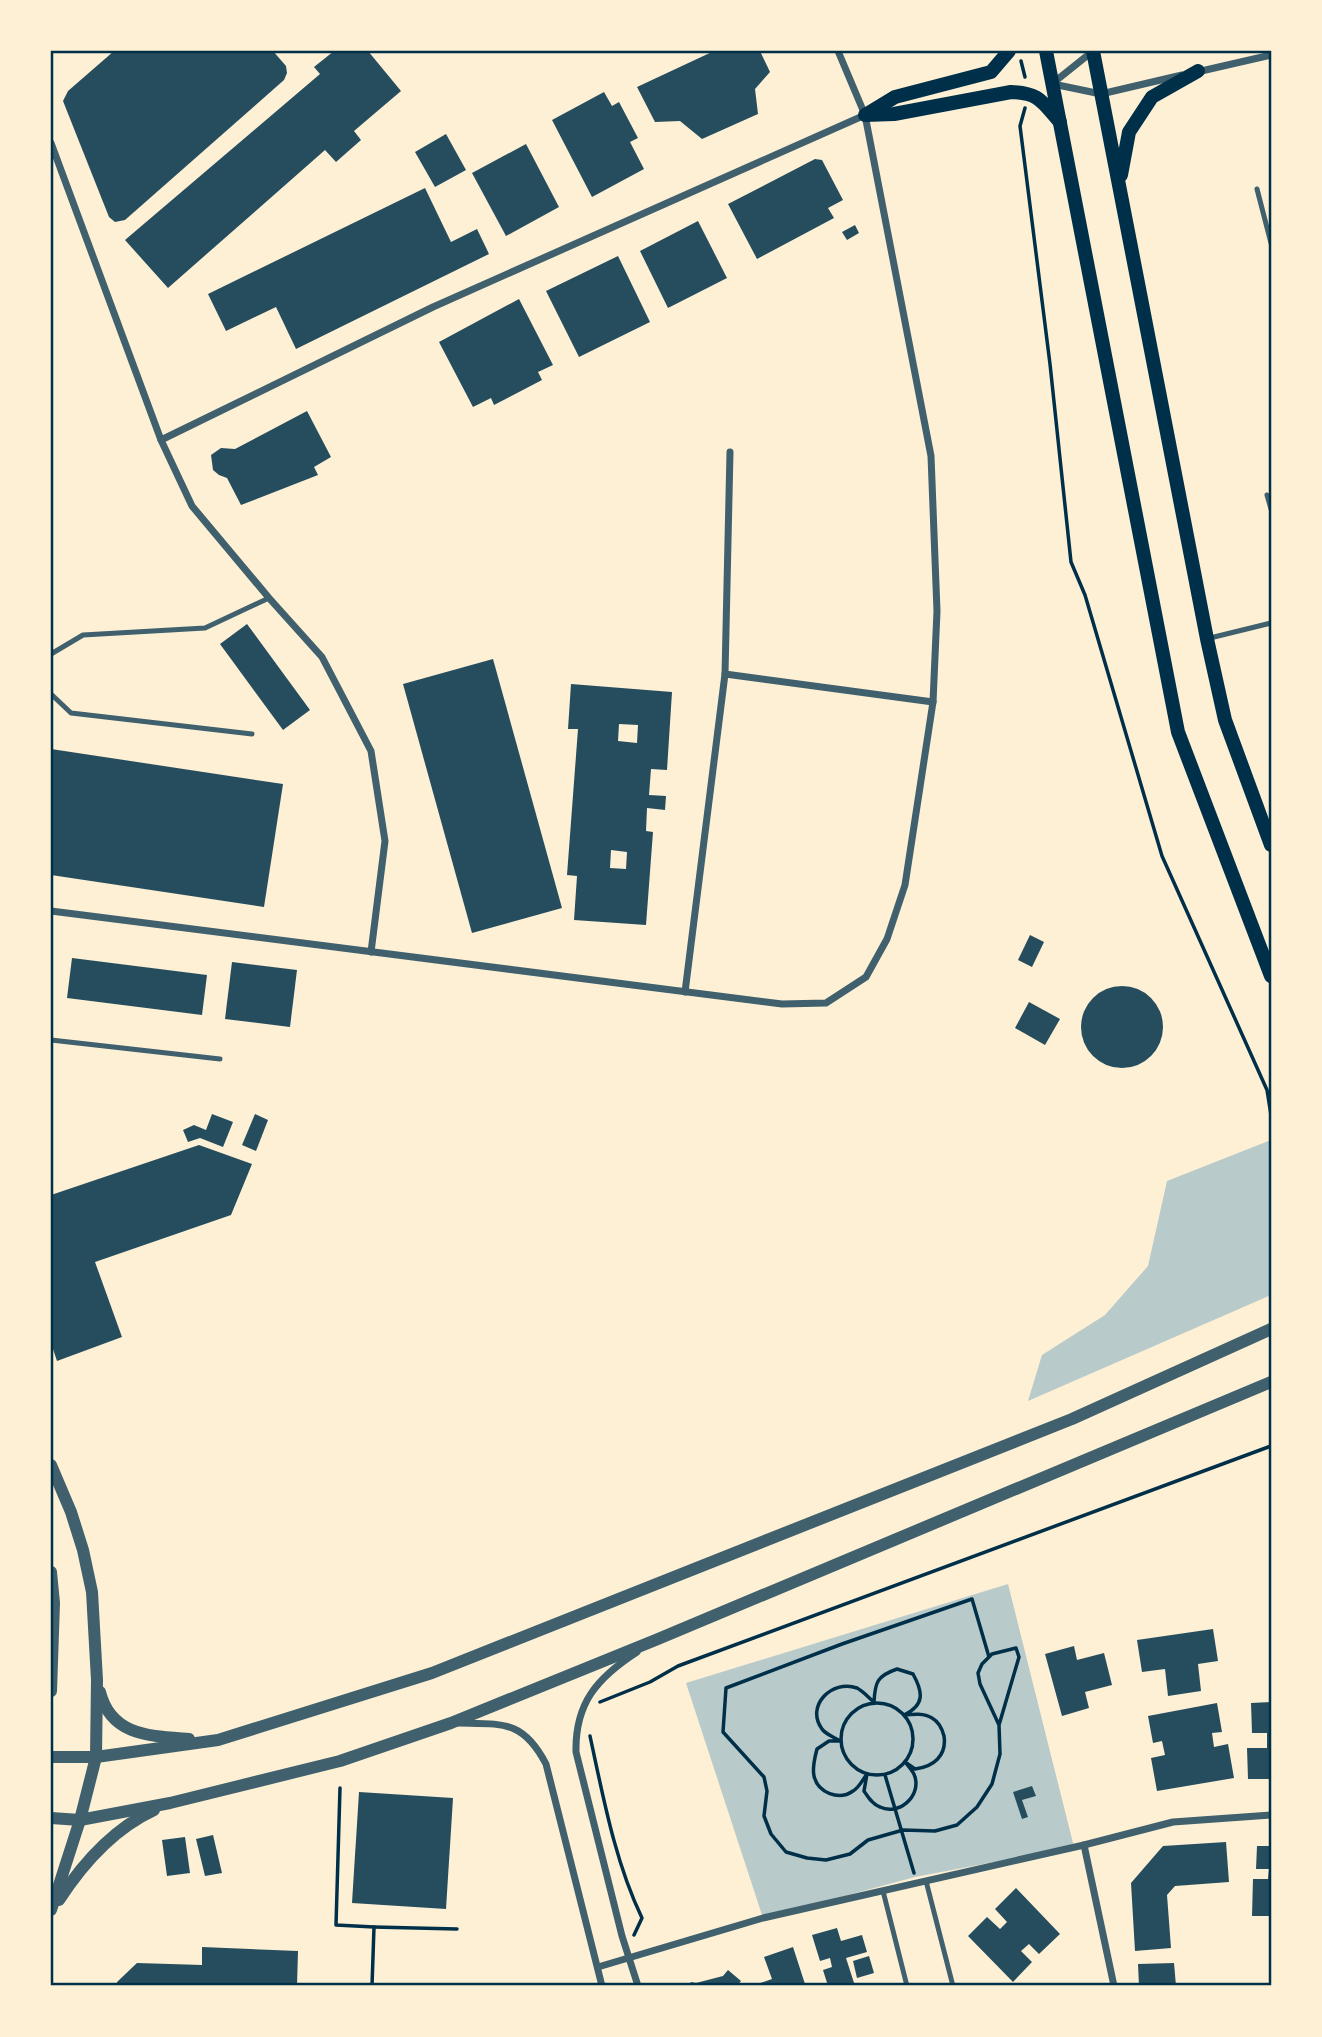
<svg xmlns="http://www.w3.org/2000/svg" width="1322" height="2037" viewBox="0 0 1322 2037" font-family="Arial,sans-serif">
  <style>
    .green { fill: #b9caca }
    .building { fill: #264d5e; fill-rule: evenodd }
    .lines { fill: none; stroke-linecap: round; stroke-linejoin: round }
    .path { stroke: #003049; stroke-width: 3.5 }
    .service { stroke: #3f606c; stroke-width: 5 }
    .minor { stroke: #3f606c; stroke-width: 7 }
    .tertiary { stroke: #3f606c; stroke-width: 12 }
    .secondary { stroke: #003049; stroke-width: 14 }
    .neatline { fill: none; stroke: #003049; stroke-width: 2.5 }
  </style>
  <rect width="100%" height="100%" fill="#fdf0d5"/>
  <!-- green -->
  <g class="green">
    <polygon points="1271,1140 1271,1295 1028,1401 1042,1355 1105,1315 1148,1266 1167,1181"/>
    <polygon points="1008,1584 1074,1847 915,1877 763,1918 686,1683"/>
  </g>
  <!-- building -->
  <g class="building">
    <polygon points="114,51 273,51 286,66 287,73 284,80 125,220 115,222 109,217 63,101 68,91"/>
    <polygon points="334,51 368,51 401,91 354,131 361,140 336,162 325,150 168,288 125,240 320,74 314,67"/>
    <polygon points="714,51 760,51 770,72 755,89 758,114 702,139 680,121 655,122 637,87"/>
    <polygon points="604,92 612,106 619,102 638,138 630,142 644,169 592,197 552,120"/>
    <polygon points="446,134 466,170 435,187 415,152"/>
    <polygon points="526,144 559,207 506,236 472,173"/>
    <polygon points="815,159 822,160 843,200 828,208 834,218 757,259 728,204"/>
    <polygon points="425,188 451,242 477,229 489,254 296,349 276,307 226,331 208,294"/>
    <polygon points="698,221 727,278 668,308 640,251"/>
    <polygon points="855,225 859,233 847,240 842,232"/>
    <polygon points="618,256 650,322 579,357 546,291"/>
    <polygon points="519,299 553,365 538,372 542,380 494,405 491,398 473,407 439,342"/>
    <polygon points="307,411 331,457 314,467 318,475 241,505 227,478 219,475 213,470 211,455 221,448 235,449"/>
    <polygon points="247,624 310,710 283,730 220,644"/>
    <polygon points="493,659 562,908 472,933 403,684"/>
    <path d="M571,684L672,692L667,770L651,769L649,795L666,796L665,810L647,808L646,831L653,832L646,925L574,920L577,876L567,875L578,729H568ZM619,724L638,725L637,743L618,741ZM611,850L627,852L626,869L610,868Z"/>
    <polygon points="51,749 283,784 264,907 51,875"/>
    <polygon points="1030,935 1044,942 1032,967 1018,960"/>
    <polygon points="72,958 207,975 202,1015 67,998"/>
    <polygon points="232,962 297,970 290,1027 225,1019"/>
    <circle cx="1122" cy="1027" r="41"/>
    <polygon points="1029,1002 1060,1019 1045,1045 1015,1028"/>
    <polygon points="212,1114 233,1122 223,1147 200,1138 188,1142 183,1130 194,1125 206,1130"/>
    <polygon points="255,1114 268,1120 256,1151 242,1145"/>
    <polygon points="199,1145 252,1164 231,1215 95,1262 122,1337 57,1361 51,1343 51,1195"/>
    <polygon points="1213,1629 1218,1661 1198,1664 1201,1691 1168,1696 1165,1669 1142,1672 1137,1640"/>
    <polygon points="1074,1646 1077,1660 1104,1653 1112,1685 1085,1692 1089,1708 1062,1716 1045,1654"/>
    <polygon points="1271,1702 1271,1779 1248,1779 1247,1748 1267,1748 1267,1733 1252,1733 1251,1703"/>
    <polygon points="1217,1703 1222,1732 1212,1733 1214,1747 1228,1744 1234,1778 1157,1791 1151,1758 1165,1755 1162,1741 1153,1743 1148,1716"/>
    <polygon points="1032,1786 1036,1796 1022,1800 1028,1817 1022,1819 1013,1792"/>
    <polygon points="359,1792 453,1798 446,1909 352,1903"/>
    <polygon points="213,1835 222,1873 205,1876 196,1839"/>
    <polygon points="185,1837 190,1873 167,1876 162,1840"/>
    <polygon points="1226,1842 1229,1882 1175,1886 1167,1895 1171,1948 1135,1951 1131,1883 1163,1846"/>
    <polygon points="1257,1846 1271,1846 1271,1916 1252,1916 1253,1879 1268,1879 1269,1869 1256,1869"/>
    <polygon points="1016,1888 1060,1934 1039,1954 1029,1944 1021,1951 1032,1962 1013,1982 968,1936 987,1917 1000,1929 1007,1922 995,1909"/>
    <polygon points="837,1928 841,1941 862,1935 867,1952 846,1958 855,1986 828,1986 823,1970 832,1967 830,1958 820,1961 812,1935"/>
    <polygon points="202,1947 298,1951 297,1986 117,1986 117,1982 137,1963 202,1965"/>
    <polygon points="793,1947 805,1984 752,1986 772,1979 764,1957"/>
    <polygon points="869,1956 874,1973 857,1978 853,1961"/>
    <polygon points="1174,1963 1176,1986 1139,1986 1138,1964"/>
    <polygon points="728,1970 741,1981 737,1986 689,1986 691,1982 696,1983 723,1976"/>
  </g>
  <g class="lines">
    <!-- path -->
    <g class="path">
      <polyline points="1021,61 1025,77"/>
      <polyline points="1025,108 1020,126 1050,364 1071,562 1085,595 1162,856 1267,1090 1271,1115"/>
      <polyline points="989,1657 972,1599 842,1644 726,1688 723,1732 764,1777 767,1791 764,1816 771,1834 786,1852 807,1858 826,1860 850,1854 868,1840 903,1830 935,1831 957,1825 977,1807 992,1784 1000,1754 999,1725 980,1684 978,1673 982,1664 992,1654 1016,1648 1019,1657 999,1725"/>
      <path d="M897,1669L913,1674C923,1692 925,1705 904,1715C914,1714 924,1713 932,1718C939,1722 942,1728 944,1736C947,1756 933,1767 915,1769L905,1762C908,1766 914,1772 915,1777C921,1797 898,1816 880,1807C872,1804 868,1797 864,1791L867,1774C863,1779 859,1788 853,1791C839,1801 818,1793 814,1776C812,1767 815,1757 817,1749L829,1741H840C834,1737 825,1734 822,1729C805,1706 832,1679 857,1688C863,1691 869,1698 874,1702C875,1682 877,1676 897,1669Z"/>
      <polyline points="600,1702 650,1682 678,1666 1271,1446"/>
      <circle cx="877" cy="1739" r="36"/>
      <path d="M590,1736C603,1796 615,1862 642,1918L634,1935"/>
      <polyline points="885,1775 914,1873"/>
      <polyline points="340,1788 336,1925 374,1927 372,1986"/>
      <polyline points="374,1927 457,1929"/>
    </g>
    <!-- service -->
    <g class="service">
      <polyline points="1257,189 1271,243"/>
      <polyline points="1267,495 1271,509"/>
      <polyline points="1210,638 1271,623"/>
      <polyline points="51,654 83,635 205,628 269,598"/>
      <polyline points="51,694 71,713 252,734"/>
      <polyline points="51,1040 220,1059"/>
      <polyline points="926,1881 953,1986"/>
      <polyline points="883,1891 907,1986"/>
    </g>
    <!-- minor -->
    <g class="minor">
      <polyline points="1197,72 1271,55"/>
      <polyline points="1053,83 1093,51"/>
      <polyline points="1053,84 1101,94 1182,75"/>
      <polyline points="51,143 161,440 192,506 269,598 322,657 371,751 385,841 371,952"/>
      <polyline points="161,440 433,307 865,115"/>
      <polyline points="730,452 725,674 933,702"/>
      <polyline points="51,911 782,1004 826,1003 866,977 887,939 905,885 933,702 937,611 931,456 865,115 838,51"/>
      <polyline points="685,992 725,674"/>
      <path d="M637,1652C597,1678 575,1703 576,1752L622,1936L638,1986"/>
      <path d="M458,1723C503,1724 523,1720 546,1764L602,1986"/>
      <polyline points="1084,1845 1114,1986"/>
      <polyline points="598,1967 763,1918 1084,1845 1173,1822 1271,1815"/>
    </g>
    <!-- tertiary -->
    <g class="tertiary">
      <polyline points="51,1465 71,1512 83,1550 92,1592 97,1680 96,1757 80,1820 51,1910"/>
      <polyline points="51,1572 54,1603 51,1691"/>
      <path d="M100,1692C111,1736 150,1736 189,1739"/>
      <polyline points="51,1757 96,1757 218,1740 432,1673 1072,1419 1271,1329"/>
      <polyline points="51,1818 80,1820 170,1803 340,1761 451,1723 658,1639 1271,1382"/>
      <path d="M59,1900C83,1863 113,1829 154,1810"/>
    </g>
    <!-- secondary -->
    <g class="secondary">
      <polyline points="1046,51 1178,732 1271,976"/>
      <polyline points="1093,51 1207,639 1225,720 1271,845"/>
      <polyline points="867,114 895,97 991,72 1009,51"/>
      <path d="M865,115L894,114L1011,92C1040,93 1042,102 1060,122"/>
      <polyline points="1121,175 1129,132 1152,97 1198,71"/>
    </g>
  </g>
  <!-- border -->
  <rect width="1322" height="2037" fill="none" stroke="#fdf0d5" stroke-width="105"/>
  <rect x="52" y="52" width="1218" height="1932" class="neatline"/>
</svg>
